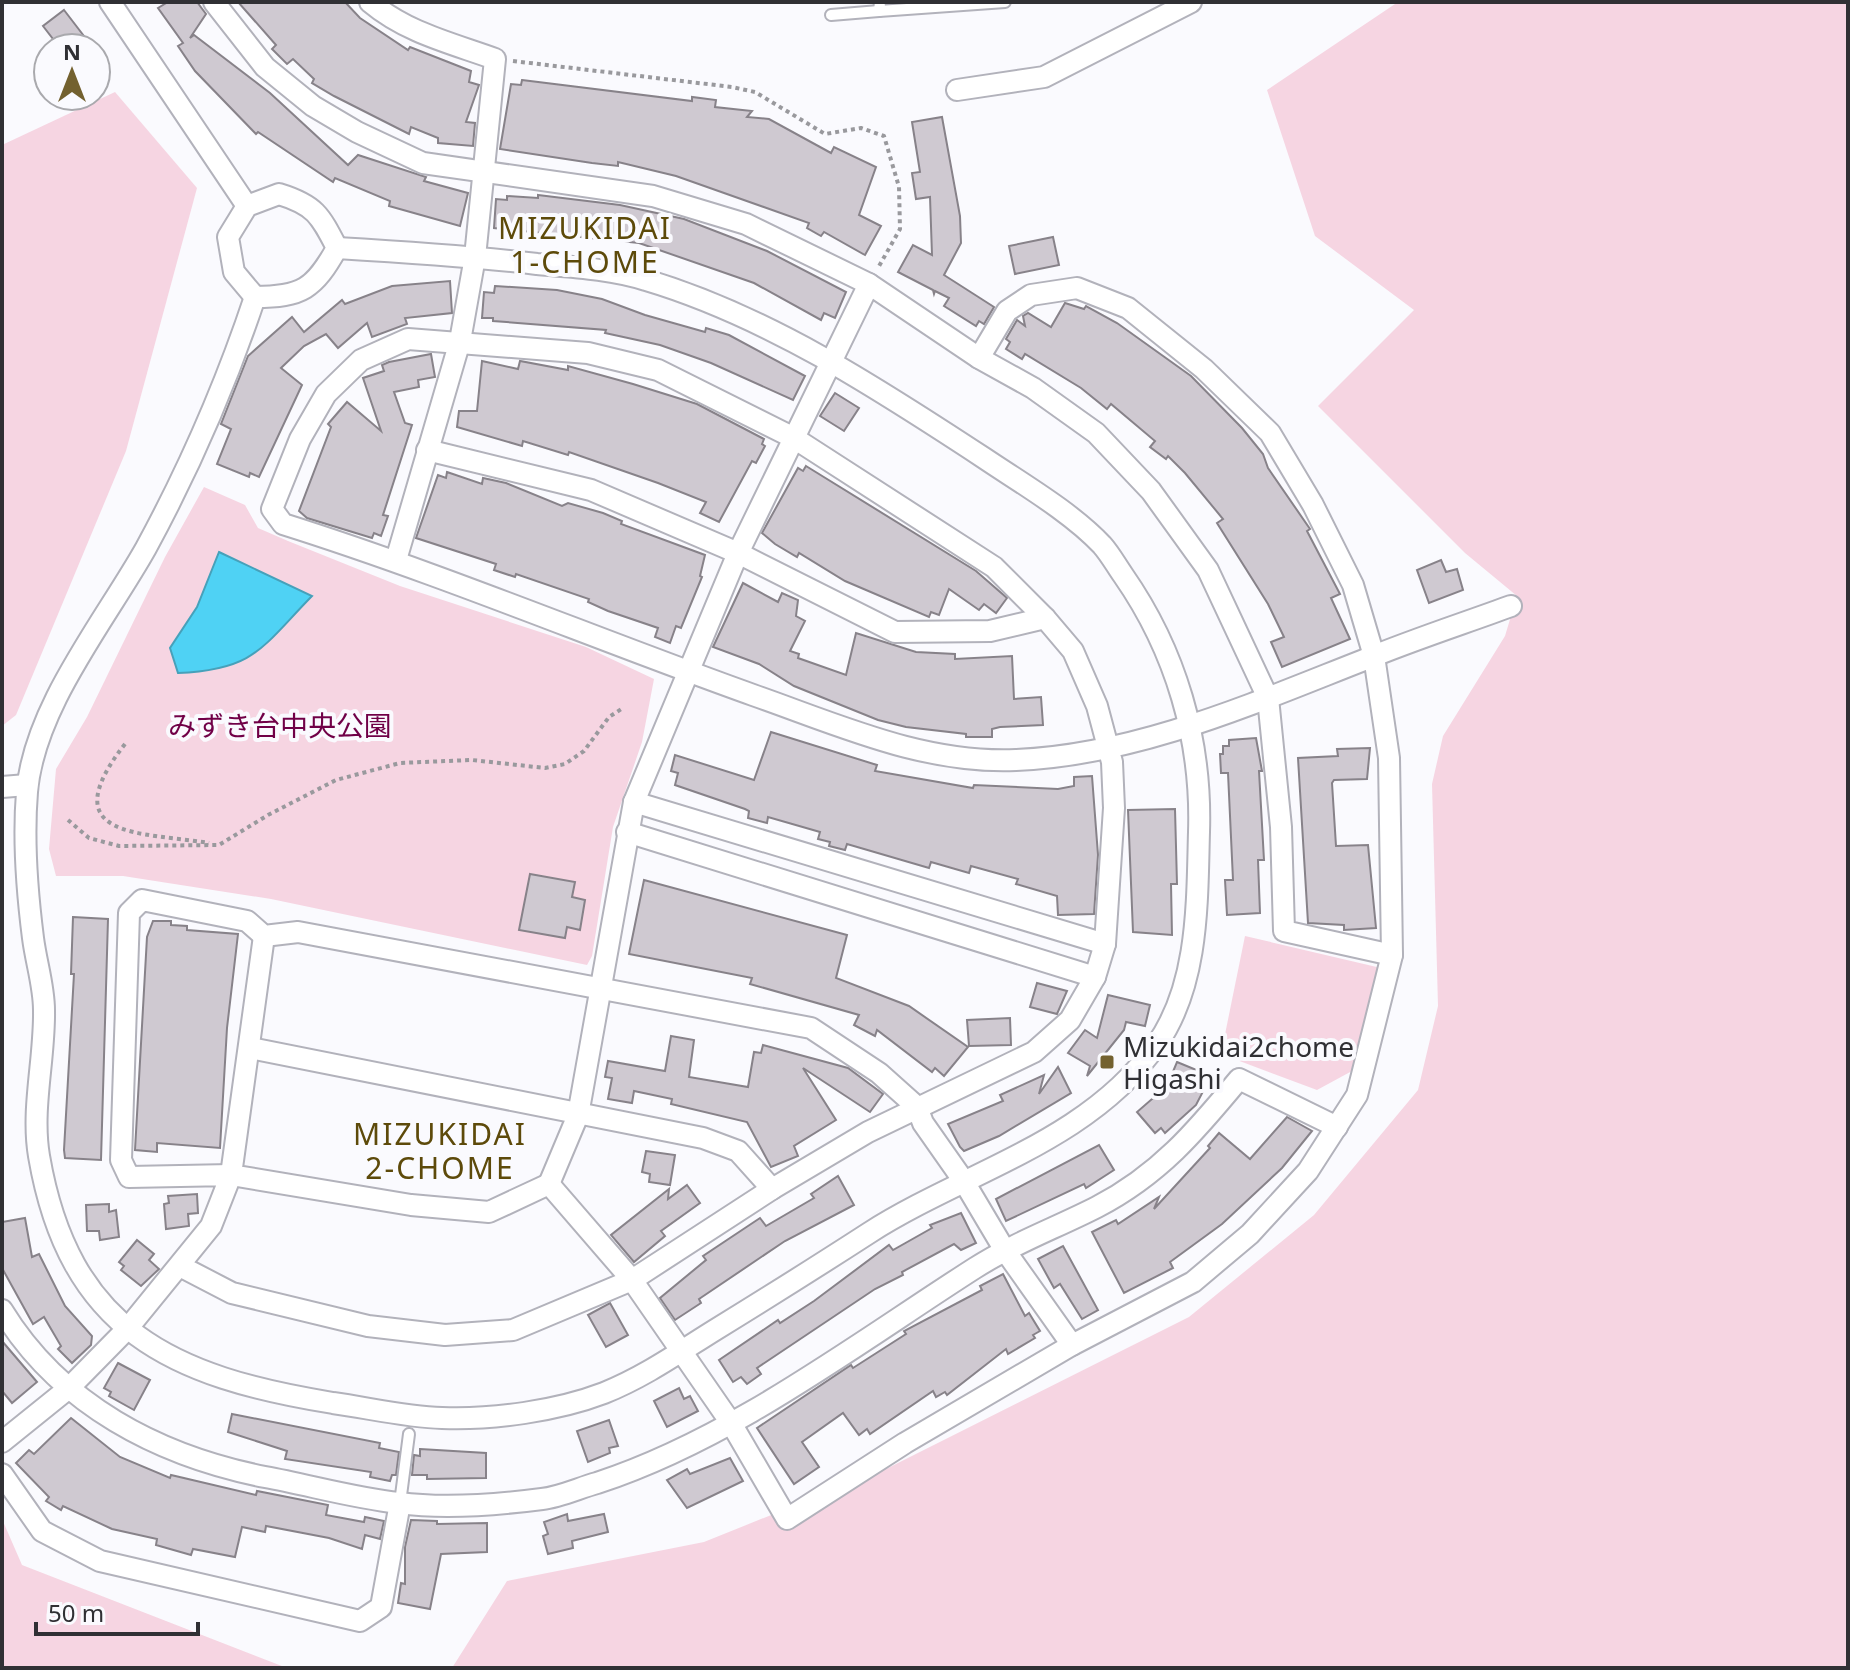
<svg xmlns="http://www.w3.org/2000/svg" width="1850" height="1670" viewBox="0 0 1850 1670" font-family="'Noto Sans','Noto Sans JP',sans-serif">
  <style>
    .green { fill: #f6d5e2 }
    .water { fill: #4fd2f4; stroke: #46a1ba; stroke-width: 2 }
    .building { fill: #cfc9d1; stroke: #878289; stroke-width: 2 }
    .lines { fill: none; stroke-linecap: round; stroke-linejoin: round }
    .lane-casing { stroke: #b2b2bb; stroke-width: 14 }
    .street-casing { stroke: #b2b2bb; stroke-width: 24 }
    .path { stroke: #99999d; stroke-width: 4; stroke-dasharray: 4 4; stroke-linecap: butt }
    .lane { stroke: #fff; stroke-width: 10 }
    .street { stroke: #fff; stroke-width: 20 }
    .poi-dot { fill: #73612f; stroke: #fafafe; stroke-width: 3 }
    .labels { text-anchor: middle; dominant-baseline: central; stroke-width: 8; stroke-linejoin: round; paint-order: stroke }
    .park-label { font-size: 28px; fill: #700047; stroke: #fafafe }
    .poi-label { font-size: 28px; fill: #303034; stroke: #fafafe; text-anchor: start }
    .neighbourhood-label { font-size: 30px; letter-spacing: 2px; fill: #5d4a0a; stroke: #fafafe }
  </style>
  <rect width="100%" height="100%" fill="#fafafe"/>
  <!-- green -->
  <g class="green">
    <polygon points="1398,2 1848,2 1848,1668 452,1668 507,1581 704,1542 888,1468 1189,1317 1314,1215 1418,1090 1438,1006 1432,784 1443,736 1505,636 1517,596 1465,553 1318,406 1414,310 1315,236 1267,90"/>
    <polygon points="115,92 197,188 126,451 16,715 2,726 2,145"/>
    <polygon points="204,487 245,505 258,528 288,541 400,586 586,647 654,679 642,742 613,827 592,956 587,965 271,899 123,876 56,876 49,849 56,769 87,717 165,557"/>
    <polygon points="1245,936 1381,968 1352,1071 1317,1090 1221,1054"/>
    <polygon points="2,1519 22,1565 287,1668 2,1668"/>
  </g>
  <!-- water -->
  <path class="water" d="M219,552L312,596C262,647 255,670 178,673L170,648L197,607Z"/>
  <!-- building -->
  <g class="building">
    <polygon points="168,2 197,2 206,14 190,38 194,35 270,93 348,165 358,155 426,177 424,181 468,193 460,226 389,206 390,201 335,178 333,182 258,132 256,134 195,71 178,46 183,43 158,8"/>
    <polygon points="238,2 345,2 360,18 408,50 410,47 471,71 469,82 479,85 466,122 475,123 473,146 438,143 438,138 411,127 409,134 334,96 312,83 314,79 293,59 287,64 272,49 276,45"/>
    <polygon points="64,10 87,40 76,48 60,48 43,26"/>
    <polygon points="522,80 692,101 692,97 716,100 715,107 752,111 747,117 769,119 831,153 834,147 876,167 859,215 881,226 865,255 824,232 821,236 807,228 809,223 676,176 618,162 618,166 592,163 500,149 511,84 521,85"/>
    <polygon points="942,117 960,216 961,243 944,275 994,307 984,324 979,321 976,326 944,306 949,298 935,291 934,294 933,290 898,272 913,245 932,255 930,197 916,199 912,173 920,172 912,122"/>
    <polygon points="538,195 620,205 684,219 767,251 846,292 835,318 824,313 821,320 754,283 639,243 494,228 496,199 507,200 507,196 538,198"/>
    <polygon points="1053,237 1059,265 1015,274 1009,246"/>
    <polygon points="450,281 452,313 405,318 407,324 372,337 367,323 338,348 326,334 304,346 281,368 302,385 259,477 250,473 249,477 217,464 231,429 221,424 248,356 292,317 304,332 342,300 345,304 392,286"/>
    <polygon points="495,286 557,290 602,299 645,315 705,332 706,328 729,335 805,376 793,400 711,363 660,345 605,333 606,330 493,321 493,318 482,318 484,292 494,293"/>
    <polygon points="1065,303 1084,309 1086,306 1117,323 1191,376 1242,428 1263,454 1268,468 1310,529 1307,531 1340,594 1331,598 1350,639 1282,667 1271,642 1284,637 1268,604 1217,523 1223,519 1185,473 1168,456 1166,459 1150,447 1155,441 1111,404 1107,409 1081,388 1025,354 1022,359 1006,349 1010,342 1006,339 1017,320 1025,326 1023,316 1028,313 1051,327"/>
    <polygon points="431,354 435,377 418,380 419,387 394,392 405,423 412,425 383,515 388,516 381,536 374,533 372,538 307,518 299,511 331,427 328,424 347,402 381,431 363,378 384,371 382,365 389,362"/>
    <polygon points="482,361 518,369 520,361 568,370 568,366 633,384 697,404 764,439 762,444 765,446 756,463 752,461 719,522 700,513 706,502 658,483 569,452 568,455 523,441 522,446 457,427 459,411 477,411"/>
    <polygon points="835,393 859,408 844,431 820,416"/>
    <polygon points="806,466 976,571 1007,598 996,613 984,604 979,610 949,589 939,615 931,612 929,617 845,581 799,553 797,557 775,544 762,533 798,468 803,471"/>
    <polygon points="447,472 482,484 483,478 506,483 562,506 568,503 603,513 622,521 621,524 705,555 700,576 702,577 681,628 676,626 670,643 655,637 658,628 608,611 588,602 589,599 516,574 515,577 494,570 496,564 416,538 438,475 446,478"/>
    <polygon points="1441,560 1446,572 1457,569 1463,590 1429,603 1417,570"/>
    <polygon points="743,583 778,602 782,593 798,600 796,616 805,621 790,651 799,654 798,658 846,675 856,633 916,652 955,654 955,659 1012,656 1014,699 1041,697 1043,725 1000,727 992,729 992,737 966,737 966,734 906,727 878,720 794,686 759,664 713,647"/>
    <polygon points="771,732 877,765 875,771 973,788 974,785 1058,789 1074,786 1074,777 1092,776 1098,855 1094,914 1058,915 1057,896 1016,884 1018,879 971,866 969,873 931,862 929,868 847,844 845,850 829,846 830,842 818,839 820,832 768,817 767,823 748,818 749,811 745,809 675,785 678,773 671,771 675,755 754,780"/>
    <polygon points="1256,738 1262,771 1259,771 1264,860 1258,860 1260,913 1227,915 1225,880 1233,880 1228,773 1221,773 1220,754 1223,754 1223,746 1229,746 1229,740"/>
    <polygon points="1370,748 1367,779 1334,780 1332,783 1336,846 1368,845 1376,928 1344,930 1344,925 1308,923 1298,758 1338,756 1337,749"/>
    <polygon points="1175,809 1177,884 1171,884 1172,935 1133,932 1128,810"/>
    <polygon points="530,874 575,882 572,897 585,900 580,930 567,927 565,938 519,930"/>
    <polygon points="644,880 847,935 836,978 909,1006 968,1047 944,1076 935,1068 932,1072 877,1030 875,1036 854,1025 859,1015 750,984 752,978 629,954"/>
    <polygon points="73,917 108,919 101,1160 65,1158 64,1150 74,974 71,974"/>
    <polygon points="153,921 171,921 171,925 187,926 187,930 238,934 227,1028 220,1148 157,1143 157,1152 135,1150 147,937"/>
    <polygon points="1037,983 1067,991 1057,1014 1030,1007"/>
    <polygon points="1108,995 1150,1005 1145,1026 1126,1022 1124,1030 1087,1076 1090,1066 1068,1053 1085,1030 1097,1038"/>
    <polygon points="1010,1018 1011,1045 969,1046 967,1020"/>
    <polygon points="671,1036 694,1040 689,1077 748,1087 754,1052 761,1053 763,1045 848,1068 883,1094 870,1112 803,1068 836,1120 794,1146 798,1156 771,1167 747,1122 671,1104 672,1099 634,1091 632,1103 608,1099 612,1078 605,1077 608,1061 665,1071"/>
    <polygon points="1177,1062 1211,1076 1196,1105 1165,1133 1161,1128 1155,1133 1137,1112 1167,1086"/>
    <polygon points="1058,1067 1071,1093 999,1136 964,1151 960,1147 948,1124 1003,1101 1000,1095 1044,1075 1039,1094"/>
    <polygon points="1287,1117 1312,1131 1282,1168 1222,1224 1170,1262 1173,1268 1124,1293 1092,1232 1116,1220 1118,1224 1159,1197 1154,1209 1210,1148 1208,1146 1219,1133 1250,1159"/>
    <polygon points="1099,1145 1114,1170 1086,1188 1084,1184 1006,1221 996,1199"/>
    <polygon points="646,1151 675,1155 670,1185 649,1182 650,1174 642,1172"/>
    <polygon points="838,1176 854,1205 785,1241 699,1299 701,1303 675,1320 660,1298 706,1260 703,1256 760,1218 766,1226 814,1198 811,1194"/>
    <polygon points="687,1185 700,1203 661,1231 665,1236 634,1262 611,1235 669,1189 668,1199"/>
    <polygon points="197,1194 198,1213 188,1214 189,1226 166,1229 164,1204 169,1203 168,1196"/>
    <polygon points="109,1204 109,1212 116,1210 119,1237 100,1240 99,1231 87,1231 86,1205"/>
    <polygon points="961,1213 976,1243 961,1250 954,1244 902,1272 903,1275 875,1289 757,1368 761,1374 747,1384 741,1377 733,1382 719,1360 778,1320 780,1323 814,1301 889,1245 893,1250 932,1228 930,1225"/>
    <polygon points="25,1218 32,1257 39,1254 65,1306 92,1336 91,1345 72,1363 58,1349 61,1346 44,1317 33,1324 2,1268 2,1222"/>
    <polygon points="137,1240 154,1254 149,1260 159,1269 141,1286 121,1270 124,1266 119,1262"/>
    <polygon points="1063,1246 1098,1310 1082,1319 1060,1284 1054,1288 1038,1259"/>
    <polygon points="1003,1274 1025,1316 1029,1313 1040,1331 1033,1335 1035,1338 1008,1354 1006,1349 947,1395 945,1392 936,1397 933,1391 870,1434 867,1429 859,1435 843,1413 802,1442 819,1467 794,1484 757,1428 851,1365 853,1368 906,1334 904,1331 982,1290 980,1286"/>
    <polygon points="610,1303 628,1335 606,1347 588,1315"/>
    <polygon points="2,1341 37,1382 12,1403 2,1391"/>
    <polygon points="118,1363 150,1380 134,1410 109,1396 111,1392 104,1388"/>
    <polygon points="679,1388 684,1399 690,1396 698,1411 667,1427 654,1401"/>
    <polygon points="232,1414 380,1443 379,1448 399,1452 396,1475 392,1475 390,1481 370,1477 371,1472 285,1459 287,1451 228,1432"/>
    <polygon points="71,1418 120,1457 170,1478 171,1475 256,1495 257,1491 328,1505 326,1515 364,1522 365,1517 384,1521 380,1539 365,1535 362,1549 329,1538 266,1526 265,1532 242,1527 235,1557 193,1549 191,1555 156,1545 157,1539 112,1529 63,1506 61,1510 46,1501 49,1497 16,1463 29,1450 34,1454"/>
    <polygon points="609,1420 618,1446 609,1448 610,1453 588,1462 577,1431"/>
    <polygon points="420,1449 486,1453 486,1478 427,1479 427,1475 412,1475 414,1455 420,1456"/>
    <polygon points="730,1458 743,1481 687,1508 667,1480 687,1469 690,1474"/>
    <polygon points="567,1514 568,1521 604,1514 608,1532 572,1541 573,1548 548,1554 543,1536 548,1534 544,1522"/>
    <polygon points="411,1520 437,1521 437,1524 487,1523 487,1552 441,1554 430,1609 398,1603 401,1583 405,1584 405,1547"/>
  </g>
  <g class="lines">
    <defs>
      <g id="lane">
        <polyline points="880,2 879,11 1005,2"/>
        <polyline points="831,15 879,11"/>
        <polyline points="400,1503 409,1434"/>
      </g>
      <g id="street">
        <polyline points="110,2 247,206"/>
        <polyline points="214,2 265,67 313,106 357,132 423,163 653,196 746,224 869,284 979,358 1033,388 1096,433 1151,491 1208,570 1268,698 1281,827 1284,931 1392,955"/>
        <path d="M370,2C407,33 451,43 495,59L475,257L460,341L396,560"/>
        <polyline points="957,90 1044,77 1191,2"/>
        <path d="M279,194C315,205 320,215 337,248C314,289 302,297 255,297L234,272L228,237L247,206Z"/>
        <path d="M255,297C226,384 190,467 146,548C105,621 34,707 27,792C23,840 27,891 33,938C36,962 44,986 44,1010C45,1058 31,1109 39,1156C69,1331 172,1377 333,1403C369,1408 406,1417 442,1418C492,1420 557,1411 604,1393C644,1377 678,1353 715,1330C767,1298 818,1266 869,1233C964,1172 1089,1142 1157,1044C1199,984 1197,903 1199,832C1202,740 1176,651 1123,575C1116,565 1110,554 1102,545C1071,512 1021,483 984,458C879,389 767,316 646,280C612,269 573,267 537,264C471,256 404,252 337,248"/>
        <polyline points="427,450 591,490 738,553 895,632 990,631 1045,618"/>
        <polyline points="2,787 27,785"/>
        <polyline points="634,802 1105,944"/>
        <polyline points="627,832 1095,977"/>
        <polyline points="264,936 231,1175 411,1205 489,1212 549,1184 632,1280 731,1423 787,1519 905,1443 1072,1345"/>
        <polyline points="250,1048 703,1138 738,1151 772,1189"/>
        <polyline points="549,1184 578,1115 634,802 738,553 869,284"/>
        <path d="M180,1266L232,1293L368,1326L445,1335L513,1330L632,1280L772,1189L868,1132L1034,1052L1070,1020L1095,977L1105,944L1114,808L1112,762L1097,706L1073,651L1045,618L994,567L794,438L658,370L588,353L408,339L361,360L326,394L300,439L272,509L283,524C442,574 596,639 753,695C839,725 923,764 1016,760C1137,755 1254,703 1364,660C1412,640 1462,624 1511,606"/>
        <path d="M2,1310C60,1405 159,1456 265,1477C309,1485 354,1498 399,1503C445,1509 496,1505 542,1499C560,1497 579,1488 597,1483C732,1439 856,1344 975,1268C1014,1243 1056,1228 1097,1207C1159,1175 1196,1131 1239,1079L1337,1127"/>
        <polyline points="2,1442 69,1388 128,1328 211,1226 231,1175 129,1177 121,1160 129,913 142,900 247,921 264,936 298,932 811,1028 879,1073 917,1107 923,1123 963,1180 1004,1249 1072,1345 1193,1282 1250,1234 1308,1171 1357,1095 1392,955 1389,758 1374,656 1353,585 1313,505 1270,433 1204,369 1128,308 1077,288 1031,295 1007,311 979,358"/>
        <polyline points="2,1474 42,1531 100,1561 360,1621 381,1607 400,1503"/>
      </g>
    </defs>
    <!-- lane casing -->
    <use href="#lane" class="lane-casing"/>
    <!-- street casing -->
    <use href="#street" class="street-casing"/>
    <!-- path -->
    <g class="path">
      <polyline points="513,61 732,87 755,92 825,134 861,128 884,136 899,187 900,229 878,268"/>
      <path d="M125,744C51,839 141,832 209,843"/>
      <polyline points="68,820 89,838 119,846 219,845 268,815 336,780 400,763 472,760 545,768 565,764 584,751 609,717 623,708"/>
    </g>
    <!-- lane -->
    <use href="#lane" class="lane"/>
    <!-- street -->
    <use href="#street" class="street"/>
  </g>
  <!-- markers -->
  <rect class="poi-dot" x="1099" y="1054" width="16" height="16" rx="4"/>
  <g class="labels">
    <!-- park labels -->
    <g class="park-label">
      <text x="280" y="725">みずき台中央公園</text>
    </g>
    <!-- poi labels -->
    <g class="poi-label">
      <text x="1123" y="1046">Mizukidai2chome<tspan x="1123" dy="32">Higashi</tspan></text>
    </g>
    <!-- neighbourhood labels -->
    <g class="neighbourhood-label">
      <text x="585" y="227">MIZUKIDAI<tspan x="585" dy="34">1-CHOME</tspan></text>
      <text x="440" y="1133">MIZUKIDAI<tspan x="440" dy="34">2-CHOME</tspan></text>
    </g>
  </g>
  <!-- border -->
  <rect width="1850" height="1670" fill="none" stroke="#303034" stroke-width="8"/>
  <!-- north arrow -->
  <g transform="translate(72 72)"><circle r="38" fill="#fafafe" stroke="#a9a9ad" stroke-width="2"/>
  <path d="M0-6L14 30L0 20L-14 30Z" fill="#73612f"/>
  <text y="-12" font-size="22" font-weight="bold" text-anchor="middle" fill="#303034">N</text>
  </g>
  <!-- scale -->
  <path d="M36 1622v12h162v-12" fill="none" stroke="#303034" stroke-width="4"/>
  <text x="48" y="1622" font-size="24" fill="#303034" stroke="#fafafe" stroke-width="6" paint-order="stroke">50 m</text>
</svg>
